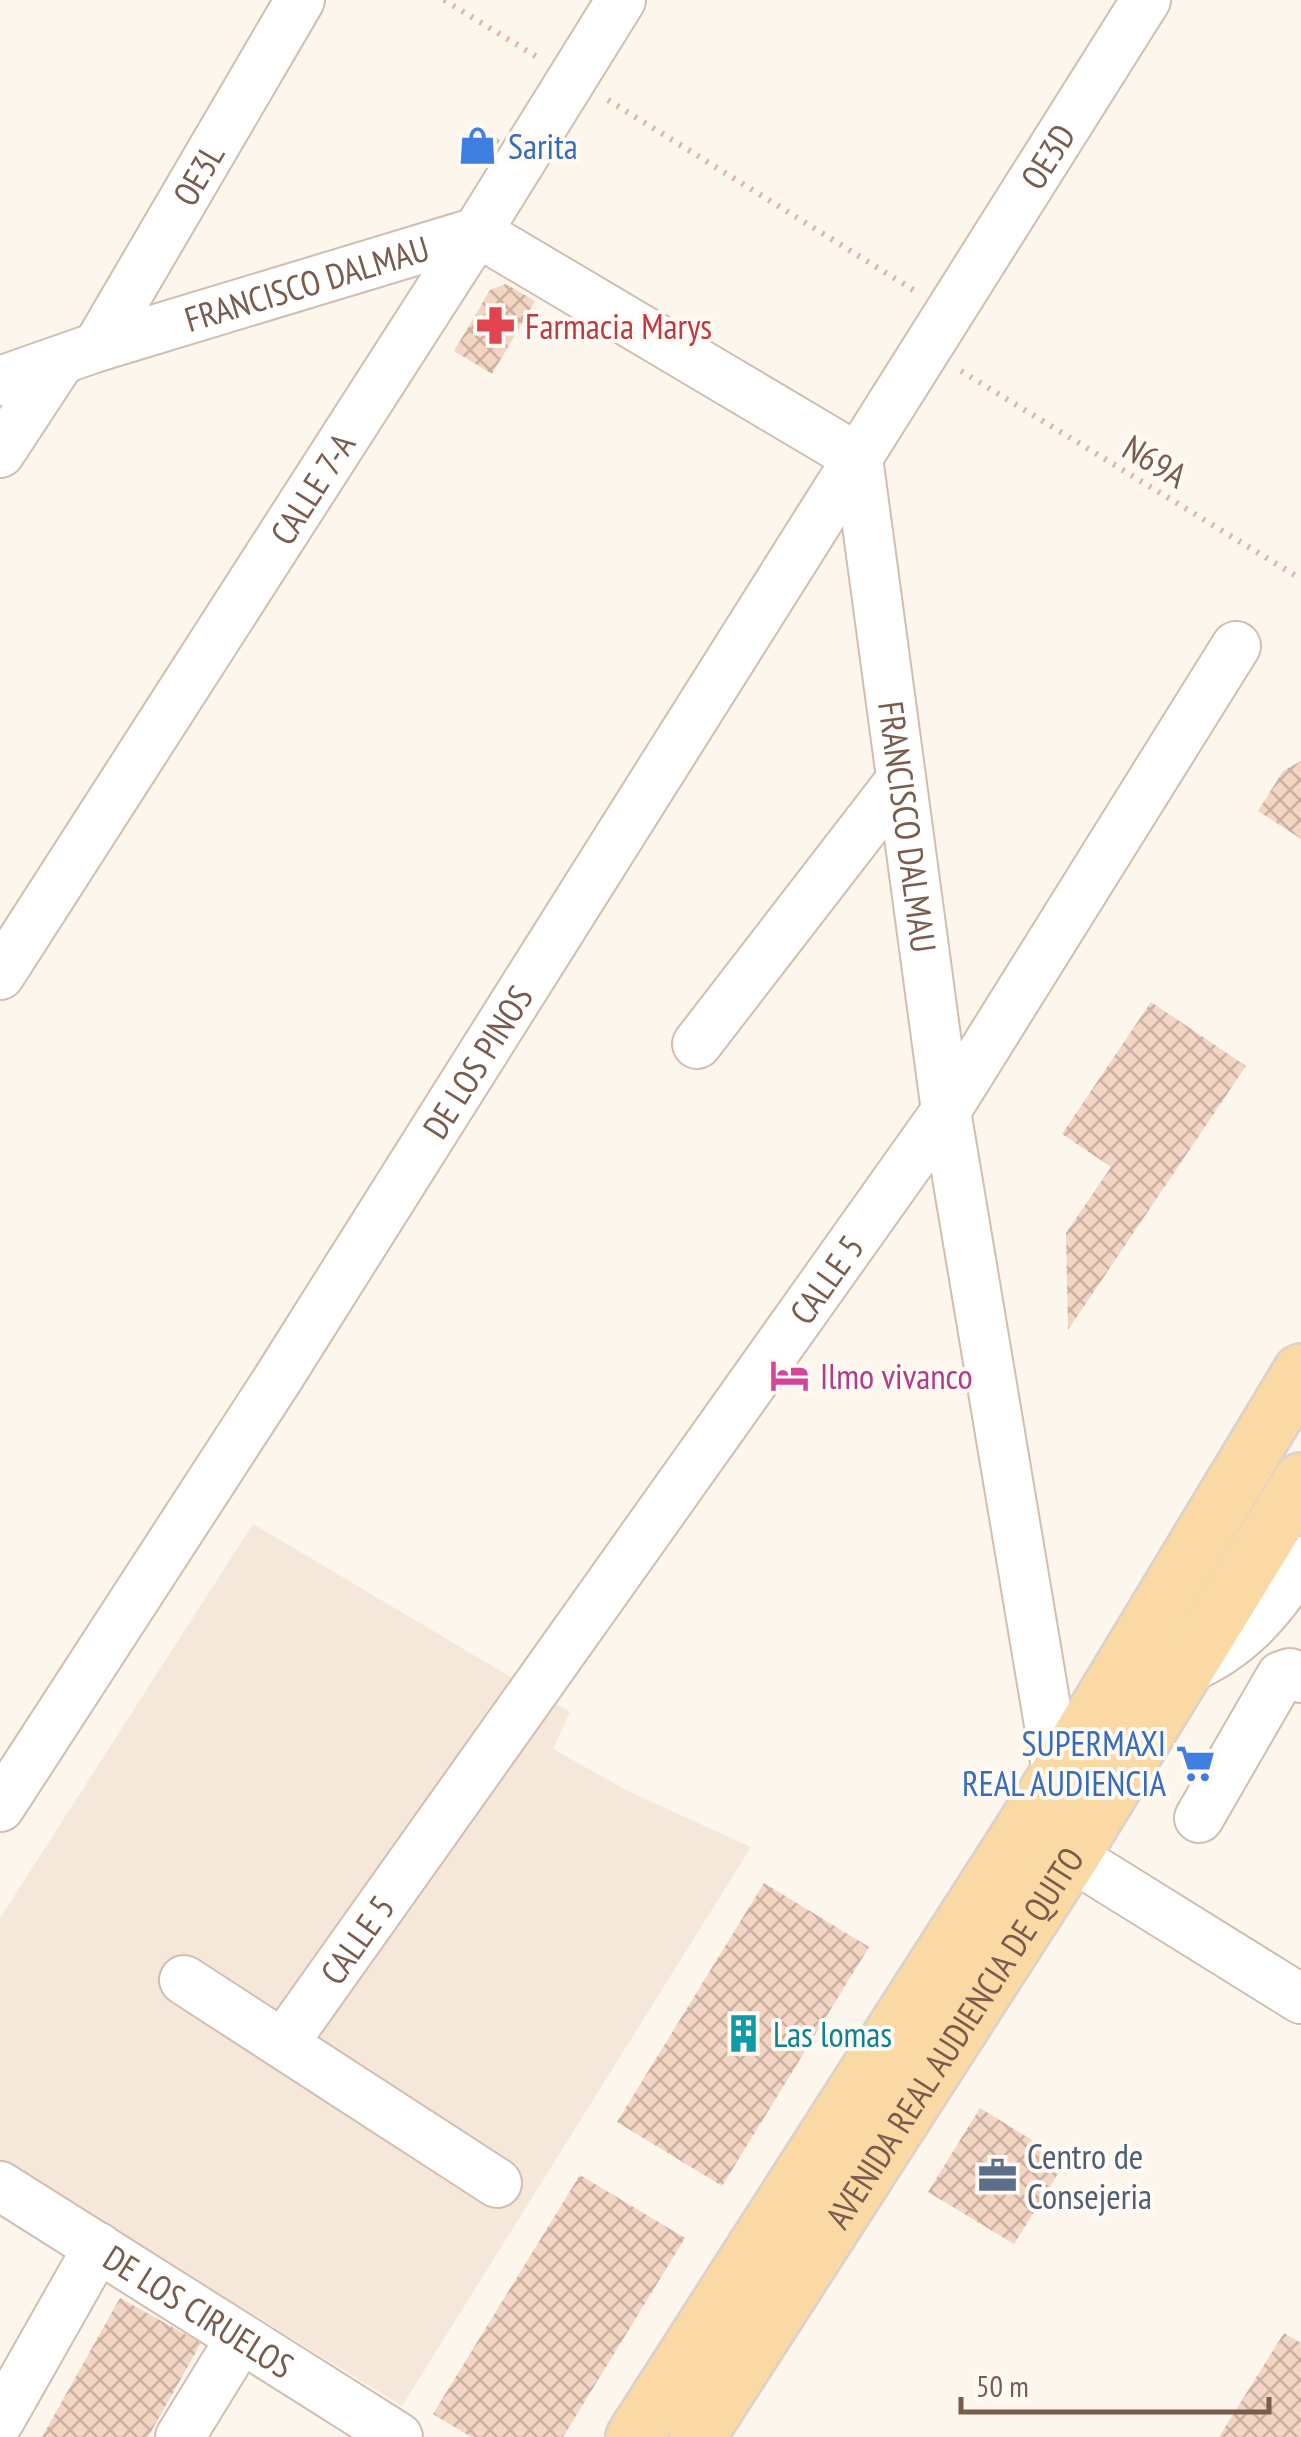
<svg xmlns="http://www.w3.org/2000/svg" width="1301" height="2437" viewBox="0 0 1301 2437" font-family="'PT Sans Narrow',sans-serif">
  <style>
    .residential { fill: #f5e8da }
    .building { fill: url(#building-cross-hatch) }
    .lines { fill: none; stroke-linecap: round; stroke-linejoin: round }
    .minor-casing { stroke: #d1beb0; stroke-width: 52 }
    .major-casing { stroke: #dad1cd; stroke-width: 60 }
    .path { stroke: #d9b8a5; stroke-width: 6; stroke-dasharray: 2.5 8; stroke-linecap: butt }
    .minor { stroke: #fff; stroke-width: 48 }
    .major { stroke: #fbd9a5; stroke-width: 55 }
    .labels { text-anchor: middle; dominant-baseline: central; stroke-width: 8; stroke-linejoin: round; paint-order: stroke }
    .shop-label { font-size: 35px; fill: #366cbe; stroke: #fffaf3; text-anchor: start }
    .street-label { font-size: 35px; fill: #7a5c4d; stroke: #fffaf3 }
    .health-label { font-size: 35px; fill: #be3a42; stroke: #fffaf3; text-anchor: start }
    .hotel-label { font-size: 35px; fill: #b23c85; stroke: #fffaf3; text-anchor: start }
    .culture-label { font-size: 35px; fill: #0d838f; stroke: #fffaf3; text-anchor: start }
    .service-label { font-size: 35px; fill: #4e5e75; stroke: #fffaf3; text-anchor: start }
  </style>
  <defs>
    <pattern id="building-cross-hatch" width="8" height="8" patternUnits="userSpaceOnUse" patternTransform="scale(2.5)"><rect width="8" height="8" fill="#f3d5c3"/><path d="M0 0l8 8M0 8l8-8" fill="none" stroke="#cab0a1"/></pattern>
  </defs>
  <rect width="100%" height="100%" fill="#fdf6ec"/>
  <!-- residential -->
  <polygon class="residential" points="253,1524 570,1712 553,1749 628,1791 751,1847 402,2406 0,2159 0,1918"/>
  <!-- building -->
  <g class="building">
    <polygon points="474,125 500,140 482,168 457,152"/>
    <polygon points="506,284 535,301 492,374 454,351 490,290"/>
    <polygon points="1301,761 1301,839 1258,811 1283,771"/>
    <polygon points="1151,1002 1246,1066 1068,1330 1066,1233 1111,1167 1062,1134"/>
    <polygon points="764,1883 869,1947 722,2186 617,2122"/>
    <polygon points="980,2108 1066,2161 1014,2244 928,2192"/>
    <polygon points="580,2175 685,2238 563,2437 471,2437 433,2414"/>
    <polygon points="120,2298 201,2343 148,2437 42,2437"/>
    <polygon points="1284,2333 1301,2343 1301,2437 1219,2437"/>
  </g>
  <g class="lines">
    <defs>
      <g id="minor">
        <path id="s1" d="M97,347L300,0"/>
        <path id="s2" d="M0,381L97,347L477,232L858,458L946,1111L1071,1856L1301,1999"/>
        <polyline points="0,453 59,363"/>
        <path id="s3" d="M0,975L477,232L621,0"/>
        <polyline points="697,1044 900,781"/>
        <path d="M1186,1669C1238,1648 1272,1609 1301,1561"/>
        <path id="s4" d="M0,1807L279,1377L1146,0"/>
        <polyline points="1199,1818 1281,1676 1290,1673 1301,1678"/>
        <polyline points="184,1980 497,2183"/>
        <path id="s5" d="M283,2044L946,1111L1236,646"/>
        <path id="s6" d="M0,2186L398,2437"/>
        <polyline points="0,2420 98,2247"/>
        <polyline points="180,2437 239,2341"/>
      </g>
      <g id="major">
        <polyline points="634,2437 1058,1775 1301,1372"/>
        <path id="s7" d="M697,2437L1071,1856L1301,1481"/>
      </g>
    </defs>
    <!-- minor casing -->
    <use href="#minor" class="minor-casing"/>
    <!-- major casing -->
    <use href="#major" class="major-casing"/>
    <!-- path -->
    <g class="path">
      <polyline points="444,0 537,57"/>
      <polyline points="608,100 915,291"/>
      <polyline points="961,371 1301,579"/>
    </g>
    <!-- minor -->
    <use href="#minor" class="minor"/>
    <!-- major -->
    <use href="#major" class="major"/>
  </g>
  <!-- icons -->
  <defs>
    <symbol id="shop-bare" viewBox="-9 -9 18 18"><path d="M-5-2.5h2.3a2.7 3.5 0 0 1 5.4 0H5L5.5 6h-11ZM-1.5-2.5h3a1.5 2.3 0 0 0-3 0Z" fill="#3f7fe0" stroke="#fffaf3" stroke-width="2.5" paint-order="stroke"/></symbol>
    <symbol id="pharmacy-bare" viewBox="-9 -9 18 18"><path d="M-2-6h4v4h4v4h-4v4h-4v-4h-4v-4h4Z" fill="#e0444e" stroke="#fffaf3" stroke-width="2.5" paint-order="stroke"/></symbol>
    <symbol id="hotel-bare" viewBox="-9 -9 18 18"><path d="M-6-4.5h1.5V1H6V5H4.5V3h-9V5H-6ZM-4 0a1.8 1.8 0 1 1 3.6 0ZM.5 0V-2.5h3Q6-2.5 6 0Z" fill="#d1479c" stroke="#fffaf3" stroke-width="2.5" paint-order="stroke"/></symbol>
    <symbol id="supermarket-bare" viewBox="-9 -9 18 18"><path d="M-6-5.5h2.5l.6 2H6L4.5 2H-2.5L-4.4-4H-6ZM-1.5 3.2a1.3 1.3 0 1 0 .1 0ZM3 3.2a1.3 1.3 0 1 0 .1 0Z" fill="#3f7fe0" stroke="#fffaf3" stroke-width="2.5" paint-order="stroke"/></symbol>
    <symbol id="building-bare" viewBox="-9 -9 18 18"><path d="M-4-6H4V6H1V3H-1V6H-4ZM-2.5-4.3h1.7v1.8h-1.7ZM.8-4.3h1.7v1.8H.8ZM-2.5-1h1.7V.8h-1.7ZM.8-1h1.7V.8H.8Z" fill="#0f9aa8" stroke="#fffaf3" stroke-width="2.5" paint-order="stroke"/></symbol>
    <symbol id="office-bare" viewBox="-9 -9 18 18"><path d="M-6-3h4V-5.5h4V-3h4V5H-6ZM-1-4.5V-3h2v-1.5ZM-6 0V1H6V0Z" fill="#5c6f8a" stroke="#fffaf3" stroke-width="2.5" paint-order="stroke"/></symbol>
  </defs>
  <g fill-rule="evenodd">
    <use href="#shop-bare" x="450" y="118" width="55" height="55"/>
    <use href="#pharmacy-bare" x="468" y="298" width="55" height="55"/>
    <use href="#hotel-bare" x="762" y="1348" width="55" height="55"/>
    <use href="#supermarket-bare" x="1168" y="1736" width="55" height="55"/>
    <use href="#building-bare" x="716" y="2006" width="55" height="55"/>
    <use href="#office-bare" x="970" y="2148" width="55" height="55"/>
  </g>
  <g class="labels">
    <!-- shop labels -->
    <g class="shop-label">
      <text x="508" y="146">Sarita</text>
      <text x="1166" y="1743" text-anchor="end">SUPERMAXI<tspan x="1166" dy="40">REAL AUDIENCIA</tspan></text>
    </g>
    <!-- street labels -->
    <g class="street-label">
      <text stroke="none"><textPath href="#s4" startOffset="1955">OE3D</textPath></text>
      <text stroke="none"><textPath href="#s1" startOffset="200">OE3L</textPath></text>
      <text stroke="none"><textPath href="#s2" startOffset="322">FRANCISCO DALMAU</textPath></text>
      <text transform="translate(1155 461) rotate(31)">N69A</text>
      <text stroke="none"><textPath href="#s3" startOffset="578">CALLE 7-A</textPath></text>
      <text stroke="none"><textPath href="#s2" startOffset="1315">FRANCISCO DALMAU</textPath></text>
      <text stroke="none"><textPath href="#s4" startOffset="885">DE LOS PINOS</textPath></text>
      <text stroke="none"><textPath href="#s5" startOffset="938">CALLE 5</textPath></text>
      <text stroke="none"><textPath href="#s5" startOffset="128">CALLE 5</textPath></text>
      <text stroke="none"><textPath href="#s7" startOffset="475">AVENIDA REAL AUDIENCIA DE QUITO</textPath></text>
      <text stroke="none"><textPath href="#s6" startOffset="235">DE LOS CIRUELOS</textPath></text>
    </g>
    <!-- health labels -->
    <g class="health-label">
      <text x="525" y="326">Farmacia Marys</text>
    </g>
    <!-- hotel labels -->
    <g class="hotel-label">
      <text x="820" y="1376">Ilmo vivanco</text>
    </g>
    <!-- culture labels -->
    <g class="culture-label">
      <text x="773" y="2034">Las lomas</text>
    </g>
    <!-- service labels -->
    <g class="service-label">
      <text x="1027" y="2156">Centro de<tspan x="1027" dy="40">Consejeria</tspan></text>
    </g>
  </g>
  <!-- scale -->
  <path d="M961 2397v15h308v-15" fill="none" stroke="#7a5c4d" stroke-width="5"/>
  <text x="976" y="2397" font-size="30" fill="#7a5c4d" stroke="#fffaf3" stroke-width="8" paint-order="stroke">50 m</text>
</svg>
